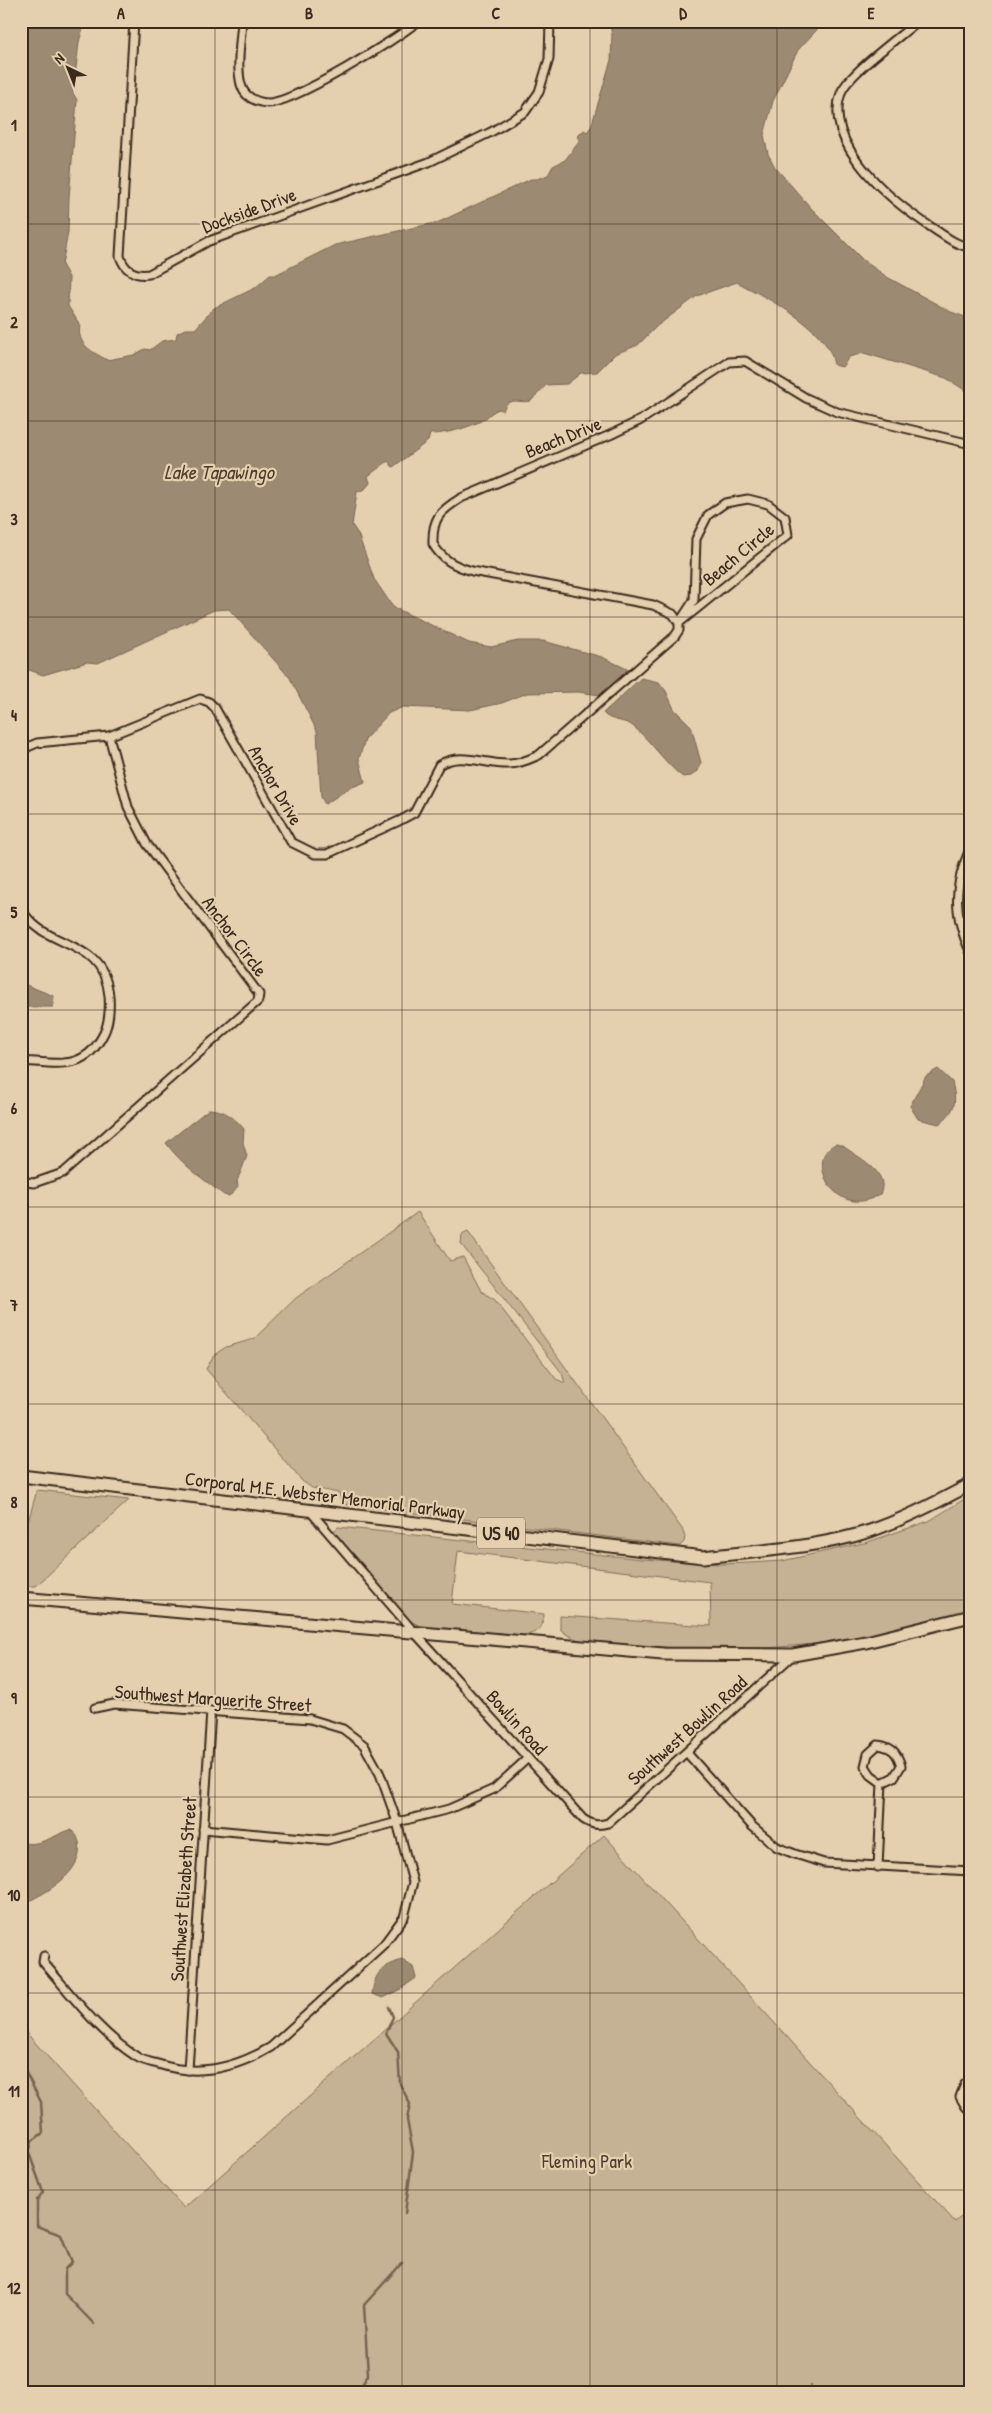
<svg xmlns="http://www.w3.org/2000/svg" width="992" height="2414" viewBox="0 0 992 2414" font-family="'Patrick Hand',sans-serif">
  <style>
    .green { fill: #c5b294; stroke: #806e59 }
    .water { fill: #9d8a72; stroke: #766450 }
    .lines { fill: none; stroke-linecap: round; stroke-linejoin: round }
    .stream { stroke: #766450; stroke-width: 2.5 }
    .minor-casing { stroke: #3b2a1e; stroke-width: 11 }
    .primary-casing { stroke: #3b2a1e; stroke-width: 15 }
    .minor { stroke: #e4d0ae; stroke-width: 7 }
    .primary { stroke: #e4d0ae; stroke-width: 11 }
    .grid { fill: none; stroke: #3b2a1e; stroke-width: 1; stroke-opacity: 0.55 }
    .labels { text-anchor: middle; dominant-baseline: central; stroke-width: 4.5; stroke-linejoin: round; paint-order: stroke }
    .shield { fill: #e4d0ae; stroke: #6e5c49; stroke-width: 1 }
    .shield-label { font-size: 18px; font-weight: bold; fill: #3b2a1e }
    .street-label { font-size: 19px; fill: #3b2a1e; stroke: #e4d0ae }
    .park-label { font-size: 19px; fill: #503e30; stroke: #e4d0ae }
    .water-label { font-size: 20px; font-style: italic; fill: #4f3d2f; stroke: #e4d0ae }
    .neatline { fill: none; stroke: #3b2a1e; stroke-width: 2 }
    .grid-label { font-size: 16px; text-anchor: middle; font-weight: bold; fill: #3b2a1e }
  </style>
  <rect width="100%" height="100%" fill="#e4d0ae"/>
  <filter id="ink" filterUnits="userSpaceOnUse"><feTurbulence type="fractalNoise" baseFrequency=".02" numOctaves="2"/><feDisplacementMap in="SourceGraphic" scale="10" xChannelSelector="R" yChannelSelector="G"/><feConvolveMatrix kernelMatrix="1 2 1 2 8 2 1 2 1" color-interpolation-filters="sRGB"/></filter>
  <g filter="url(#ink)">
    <!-- green -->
    <g class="green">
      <polygon points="418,1212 450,1261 463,1257 481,1291 495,1300 556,1379 565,1383 562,1373 461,1244 462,1235 468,1232 682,1529 685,1537 684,1542 680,1546 341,1504 339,1493 312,1488 302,1481 206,1369 214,1355 226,1347 254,1339 296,1298"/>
      <polygon points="37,1490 129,1500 36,1586 21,1586 21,1547"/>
      <path d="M971,1495V1611C938,1619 905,1629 871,1635C791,1651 706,1652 625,1644C605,1643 575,1645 560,1629V1616L711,1626L710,1582L458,1551L452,1604L544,1614C543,1630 537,1634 522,1635L423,1627L410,1621L333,1532L338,1527L642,1559L719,1564L748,1563L782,1561L868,1542L929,1521Z"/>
      <polygon points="604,1835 955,2222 971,2209 971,2393 21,2393 21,2027 184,2208"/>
    </g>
    <!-- water -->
    <g class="water">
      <path d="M21,21H85L79,42L73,93L77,100L69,197L68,232L62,265L69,277L68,306L80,325C76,345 93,352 107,360L134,355L145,349L150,350L162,341L176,339L177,333L185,329H195L214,308L255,288L270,275H275L335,245L439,222L531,179H537L548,175L553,166L565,160L579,142L578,136L584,130L587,132L591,127L611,60L612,35L609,21H825L798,50L773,101L764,135L768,154L775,167L811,208L864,261L887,277L951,312L971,319V394L946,378L864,353L849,357L842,367L834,365C830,328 766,298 737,282L697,296L657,326L638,345L615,354L597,372L581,373L567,384L546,385L531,401C519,404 508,395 503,411L499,409C491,412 489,416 483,420C468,428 446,434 430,434L428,441L393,467L388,461L368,476L370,483L365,489L357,492L352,525L358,534L374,579L393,607L469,643L491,647L518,641H543L602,657L627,669L625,675L600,695L578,692L527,693L502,703L470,710L403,707L389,713L365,739L359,759L365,782L350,788L325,804L321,797L317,731L290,678L229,609L214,610L98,663L87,662L43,675L21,667Z"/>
      <path d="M641,678L659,682L666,691L674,709L691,726L701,763L698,771L691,776L683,777C668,767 650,740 634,727C625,719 610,722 603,713Z"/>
      <polygon points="21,983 54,996 53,1007 28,1007 21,1010"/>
      <path d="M938,1069L952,1082C957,1103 956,1110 939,1124L918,1119L910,1106L926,1076Z"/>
      <path d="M209,1109C225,1110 234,1117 244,1129L243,1143L247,1156L237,1181L238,1186L234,1192L229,1196L224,1195C203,1179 181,1164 166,1143Z"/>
      <path d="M836,1144L843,1146C857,1157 891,1172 880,1194C835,1223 803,1156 836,1144Z"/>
      <path d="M70,1830C76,1833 77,1836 79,1842C85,1873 44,1894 21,1905V1842C38,1848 54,1835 70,1830Z"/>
      <path d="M402,1960L413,1967L416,1978L398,1991L383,1998L372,1994C375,1972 381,1967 402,1960Z"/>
    </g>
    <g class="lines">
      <!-- stream -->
      <g class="stream">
        <polyline points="389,2007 393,2017 386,2033 398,2052 400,2084 410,2104 407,2120 413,2152 405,2213"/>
        <polyline points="24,2035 23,2067 41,2102 43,2133 32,2141 29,2153 43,2192 37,2200 37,2226 61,2235 72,2262 65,2269 65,2294 94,2324"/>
        <polyline points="810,2386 814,2393"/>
        <polyline points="357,2393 368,2375 364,2305 402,2263"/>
      </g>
      <defs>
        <g id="minor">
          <path d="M134,21L120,256C124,270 135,276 149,274L209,241L429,162L491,132L525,112L539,92L549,59L550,21"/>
          <path d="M242,21C241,39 233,83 247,95C252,100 261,103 268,103C293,103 398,39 418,21"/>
          <path d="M918,21C901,36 847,75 841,93C822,146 895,204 934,229C945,236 957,246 971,247"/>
          <path d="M679,623L673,614L653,605L472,571C455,566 442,560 433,544C432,518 440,511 461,498L610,435L641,420L729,362L745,361L806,398L837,412L971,444"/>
          <path d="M21,750L37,743L109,736L200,699L209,702L215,708L291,842L315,854H327L399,821L414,813L439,765C459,751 487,765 509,764C520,764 530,759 539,755L675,636L679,630V623L694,600L696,539L708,515L725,503L748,499L768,504L785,517L788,535L679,623"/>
          <path d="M971,847C953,886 953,915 971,953"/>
          <path d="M21,908C43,951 104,936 109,996C110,1007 109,1023 104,1033C85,1072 57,1063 21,1061"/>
          <polyline points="21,1181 34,1183 63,1173 258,1001 259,994 147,844 128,807 109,736"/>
          <path d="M310,1511L414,1632L583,1819C591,1825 598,1826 608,1823L792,1656"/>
          <polyline points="687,1753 752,1826 777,1847 795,1854 824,1863 971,1871"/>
          <polyline points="203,1829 327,1840 449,1809 494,1789 528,1758"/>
          <path d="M878,1867L882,1783L894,1777L901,1766C897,1752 892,1747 878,1745L868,1754L865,1766L871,1775L882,1783"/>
          <path d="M44,1956L43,1962C72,1995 99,2033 137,2057C143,2061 151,2062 158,2064C197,2077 236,2068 271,2047L384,1944L404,1917L413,1882L397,1822L380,1774L364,1745L343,1729L310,1719L114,1704L95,1708"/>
          <polyline points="188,2070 211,1711"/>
          <polyline points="971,2080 965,2084 960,2097 966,2107 971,2109"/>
        </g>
        <g id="primary">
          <path d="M21,1476L703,1557C758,1551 817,1548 870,1531C905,1519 938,1502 971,1484"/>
          <polyline points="21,1598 663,1654 793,1655 866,1642 971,1616"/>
        </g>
      </defs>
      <!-- minor casing -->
      <use href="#minor" class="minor-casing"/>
      <!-- primary casing -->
      <use href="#primary" class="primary-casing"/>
      <!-- minor -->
      <use href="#minor" class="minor"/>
      <!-- primary -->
      <use href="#primary" class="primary"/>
    </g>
  </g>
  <!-- grid -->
  <path class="grid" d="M215,21V2393M402,21V2393M590,21V2393M777,21V2393M21,224H971M21,421H971M21,617H971M21,814H971M21,1010H971M21,1207H971M21,1404H971M21,1600H971M21,1797H971M21,1993H971M21,2190H971"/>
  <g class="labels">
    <!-- shield labels -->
    <rect class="shield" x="477" y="1517.5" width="48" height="31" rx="4"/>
    <g class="shield-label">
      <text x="501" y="1533">US 40</text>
    </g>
    <!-- street labels -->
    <g class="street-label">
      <text transform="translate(249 210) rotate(-20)">Dockside Drive</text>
      <text transform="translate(563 437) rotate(-22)">Beach Drive</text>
      <text transform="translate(738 554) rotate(-40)">Beach Circle</text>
      <text transform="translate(276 785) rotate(60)">Anchor Drive</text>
      <text transform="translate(235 936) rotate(53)">Anchor Circle</text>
      <text transform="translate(325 1495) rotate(7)">Corporal M.E. Webster Memorial Parkway</text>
      <text transform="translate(213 1698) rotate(4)">Southwest Marguerite Street</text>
      <text transform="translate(517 1722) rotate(48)">Bowlin Road</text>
      <text transform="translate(687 1730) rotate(-42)">Southwest Bowlin Road</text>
      <text transform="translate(183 1889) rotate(-86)">Southwest Elizabeth Street</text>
    </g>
    <!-- park labels -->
    <g class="park-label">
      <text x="587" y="2161">Fleming Park</text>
    </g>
    <!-- water labels -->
    <g class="water-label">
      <text x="219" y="471">Lake Tapawingo</text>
    </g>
  </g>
  <!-- margin -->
  <rect width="992" height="2414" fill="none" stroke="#e4d0ae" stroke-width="55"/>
  <!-- north arrow -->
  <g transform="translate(68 68) rotate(317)" stroke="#e4d0ae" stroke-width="4" paint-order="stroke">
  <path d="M0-4L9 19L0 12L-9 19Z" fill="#3b2a1e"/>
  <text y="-8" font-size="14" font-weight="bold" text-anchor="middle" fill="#3b2a1e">N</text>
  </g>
  <rect x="28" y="28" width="936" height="2358" class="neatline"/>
  <g class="grid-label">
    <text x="121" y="19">A</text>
    <text x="309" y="19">B</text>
    <text x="496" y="19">C</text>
    <text x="683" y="19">D</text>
    <text x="871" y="19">E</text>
    <text x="14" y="131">1</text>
    <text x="14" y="328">2</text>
    <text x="14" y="525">3</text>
    <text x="14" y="721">4</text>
    <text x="14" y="918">5</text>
    <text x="14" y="1114">6</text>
    <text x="14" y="1311">7</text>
    <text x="14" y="1508">8</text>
    <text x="14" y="1704">9</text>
    <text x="14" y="1901">10</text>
    <text x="14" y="2097">11</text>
    <text x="14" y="2294">12</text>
  </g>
</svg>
